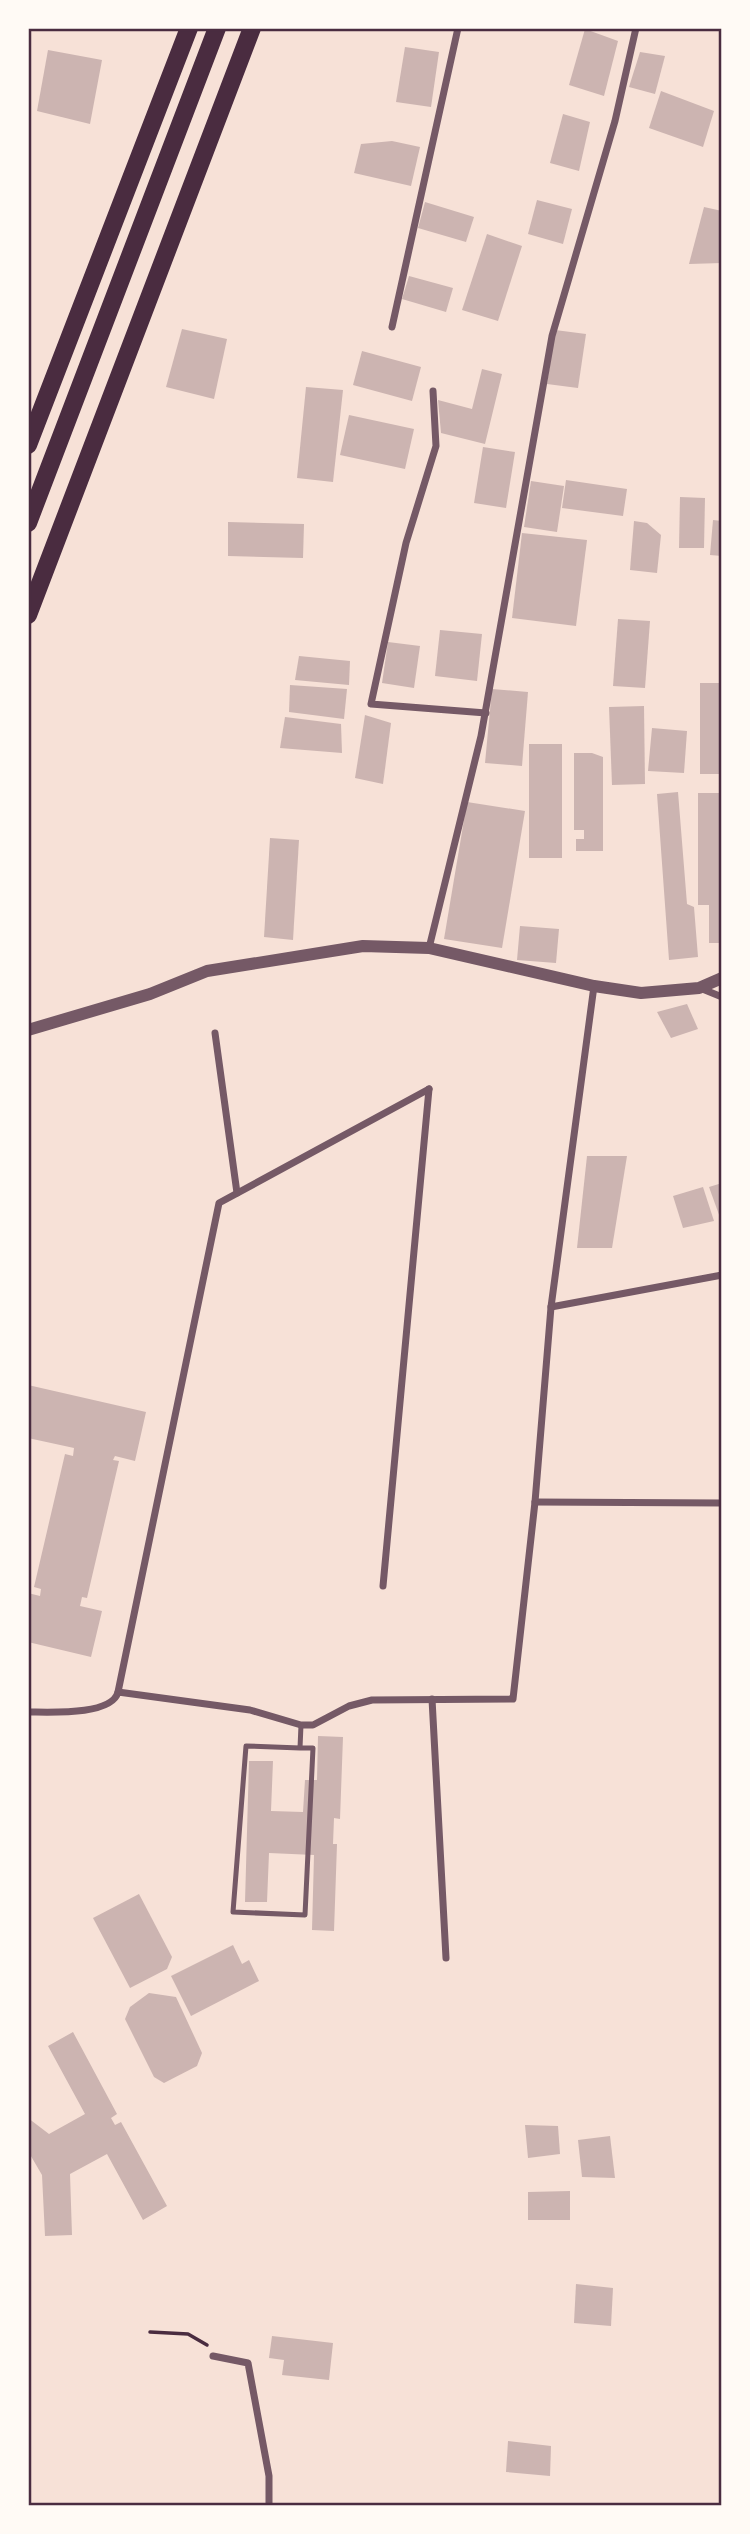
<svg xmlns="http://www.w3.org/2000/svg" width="750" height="2534" viewBox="0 0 750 2534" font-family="'Open Sans',sans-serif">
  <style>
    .building { fill: #ccb4b1 }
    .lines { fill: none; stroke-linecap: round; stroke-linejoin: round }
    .path { stroke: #4a2c40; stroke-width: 3.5 }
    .service { stroke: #755966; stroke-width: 5 }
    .minor { stroke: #755966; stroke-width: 7 }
    .tertiary { stroke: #755966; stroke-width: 12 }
    .primary { stroke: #4a2c40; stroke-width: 18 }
    .neatline { fill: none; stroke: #4a2c40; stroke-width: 2.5 }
  </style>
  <rect width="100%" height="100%" fill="#f7e1d7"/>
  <!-- building -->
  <g class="building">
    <polygon points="585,29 618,41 604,96 569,85"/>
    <polygon points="405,47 439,52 431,107 396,102"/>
    <polygon points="48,50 102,60 90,124 37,111"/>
    <polygon points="640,52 665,56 655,94 629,87"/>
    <polygon points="661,91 714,111 703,147 649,128"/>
    <polygon points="563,114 590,122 579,171 550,163"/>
    <polygon points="392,141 420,147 411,186 354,173 361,144"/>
    <polygon points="537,200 572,209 563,244 528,234"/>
    <polygon points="425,202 474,217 466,242 418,228"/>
    <polygon points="704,207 722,211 722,263 689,264"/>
    <polygon points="487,234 522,246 498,321 462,310"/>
    <polygon points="409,276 453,288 446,312 402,299"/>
    <polygon points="182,329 227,339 214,399 166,387"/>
    <polygon points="555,330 586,334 578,388 547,384"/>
    <polygon points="362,351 421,367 412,401 353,385"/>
    <polygon points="482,369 502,374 485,444 441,433 438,400 472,409"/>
    <polygon points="306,387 343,390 333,482 297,478"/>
    <polygon points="349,415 414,429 405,469 340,455"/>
    <polygon points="483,447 515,452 506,508 474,503"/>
    <polygon points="566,480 627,489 623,516 562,508"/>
    <polygon points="531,481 564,486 557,532 524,527"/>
    <polygon points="680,497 705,498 704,548 679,548"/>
    <polygon points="713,520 722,521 722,556 710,555"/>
    <polygon points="634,521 647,523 661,535 657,573 630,570"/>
    <polygon points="228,522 304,524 303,558 228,556"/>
    <polygon points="522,533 587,540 576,626 512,618"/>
    <polygon points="618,619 650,621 645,688 613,686"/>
    <polygon points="440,630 482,634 477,681 435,676"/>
    <polygon points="388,642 420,646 414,688 382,683"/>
    <polygon points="299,656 350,661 349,685 295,680"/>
    <rect x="700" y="683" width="22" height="91"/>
    <polygon points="290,685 347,689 344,719 289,712"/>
    <polygon points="492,689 528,692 522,766 485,763"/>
    <polygon points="644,706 645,784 612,785 609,707"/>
    <polygon points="365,715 391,723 383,784 355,778"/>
    <polygon points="285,717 341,724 342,753 280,748"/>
    <polygon points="652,728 687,731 684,773 648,771"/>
    <rect x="529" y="744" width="33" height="114"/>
    <polygon points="574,753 592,753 603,757 603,851 576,851 576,839 584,839 584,830 574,830"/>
    <polygon points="678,792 687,904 694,907 698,957 669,960 657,794"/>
    <polygon points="698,793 722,793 722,943 709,943 709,905 698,905"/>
    <polygon points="467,802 525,811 502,948 444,939"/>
    <polygon points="270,838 299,840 293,940 264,937"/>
    <polygon points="520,926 559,929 556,963 517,960"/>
    <polygon points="687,1004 698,1029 671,1038 657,1012"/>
    <polygon points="587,1156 627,1156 612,1248 577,1248"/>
    <polygon points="722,1183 722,1223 709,1187"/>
    <polygon points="703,1187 714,1221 683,1228 673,1196"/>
    <polygon points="28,1385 146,1412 135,1461 115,1456 113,1460 119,1461 87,1598 82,1597 80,1606 102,1611 91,1657 28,1642 28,1593 40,1596 41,1589 34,1587 65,1454 73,1456 74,1448 28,1438"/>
    <polygon points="318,1736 343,1737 340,1819 334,1818 333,1844 337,1844 334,1931 312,1930 314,1855 269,1853 267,1902 245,1902 249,1761 273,1761 271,1811 303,1812 305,1780 317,1780"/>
    <polygon points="139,1894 172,1957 167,1969 130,1988 93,1918"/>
    <polygon points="233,1945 242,1964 249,1960 259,1981 191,2016 171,1976"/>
    <polygon points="149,1993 176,1997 202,2053 197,2066 164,2083 154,2077 125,2019 130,2007"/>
    <polygon points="73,2032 117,2114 111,2118 115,2125 121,2122 167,2206 143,2220 107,2154 70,2174 72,2235 45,2236 42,2175 28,2151 28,2118 49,2134 85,2114 48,2046"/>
    <polygon points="525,2125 558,2126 560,2154 528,2158"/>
    <polygon points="610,2136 615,2178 582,2177 578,2140"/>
    <polygon points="570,2191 570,2220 528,2220 528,2192"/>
    <polygon points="576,2284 613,2288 611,2326 574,2323"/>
    <polygon points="272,2336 333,2343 329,2380 282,2375 284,2360 269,2358"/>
    <polygon points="508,2441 551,2446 550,2476 506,2472"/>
  </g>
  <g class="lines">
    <!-- path -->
    <polyline class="path" points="150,2332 188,2334 207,2345"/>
    <!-- service -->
    <g class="service">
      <polyline points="300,1748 246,1746 233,1912 305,1915 313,1748 300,1748 301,1725"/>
      <polyline points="28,2023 28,2025"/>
    </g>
    <!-- minor -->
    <g class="minor">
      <polyline points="392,327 458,28"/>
      <polyline points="433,391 436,446 406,543 371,704 486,713"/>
      <polyline points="429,948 481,736 552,336 615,121 636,28"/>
      <polyline points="700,988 722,997"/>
      <polyline points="215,1033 237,1193"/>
      <polyline points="551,1307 722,1275"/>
      <polyline points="535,1502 722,1503"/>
      <polyline points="383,1586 429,1089"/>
      <polyline points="118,1692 219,1203 429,1089"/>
      <polyline points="432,1699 446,1958"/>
      <path d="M28,1712C48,1712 112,1716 118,1692L250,1710L301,1725H313L349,1706L372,1700L513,1699L535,1502L551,1307L594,986"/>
      <polyline points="213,2356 248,2363 269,2476 269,2506"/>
    </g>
    <!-- tertiary -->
    <polyline class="tertiary" points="28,1030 150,994 207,971 363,946 429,948 594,986 641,993 699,988 722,978"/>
    <!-- primary -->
    <g class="primary">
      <polyline points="28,445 189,28"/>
      <polyline points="28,523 217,28"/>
      <polyline points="28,615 252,28"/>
    </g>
  </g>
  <!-- border -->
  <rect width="750" height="2534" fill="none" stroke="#fffaf5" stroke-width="60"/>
  <rect x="30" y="30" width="690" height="2474" class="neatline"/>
</svg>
